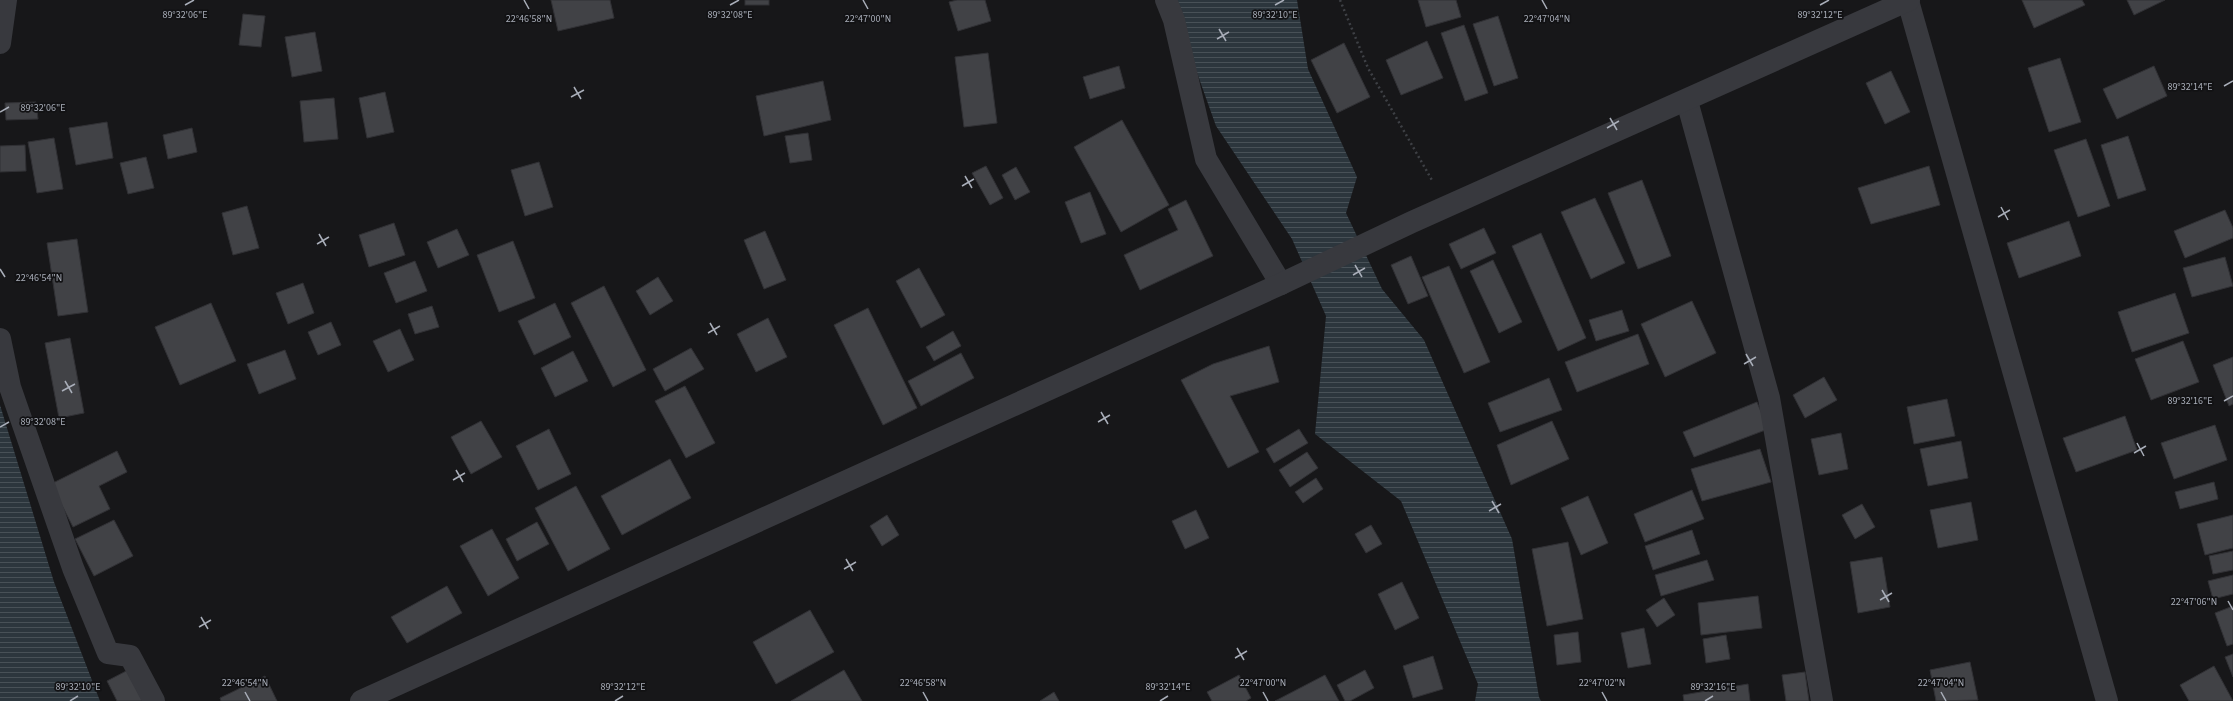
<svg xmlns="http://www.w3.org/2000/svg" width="2233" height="701" viewBox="0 0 2233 701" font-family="'Source Sans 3',sans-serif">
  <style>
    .water { fill: url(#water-rules) }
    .building { fill: #414246; stroke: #313135 }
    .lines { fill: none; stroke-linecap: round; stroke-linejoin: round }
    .path { stroke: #3e4045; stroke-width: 2.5; stroke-dasharray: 2 3; stroke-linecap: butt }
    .minor { stroke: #38393e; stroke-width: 22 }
    .ticks { fill: none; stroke: #a9aeb9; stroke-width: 1.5 }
    .ticks-label { font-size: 10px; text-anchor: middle; fill: #a9aeb9; stroke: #121214; stroke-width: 3.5; stroke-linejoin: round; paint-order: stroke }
  </style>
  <defs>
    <pattern id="water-rules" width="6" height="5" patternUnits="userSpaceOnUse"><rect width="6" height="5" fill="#2c363d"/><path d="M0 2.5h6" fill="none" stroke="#485157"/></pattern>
  </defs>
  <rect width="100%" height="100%" fill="#171719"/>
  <!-- water -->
  <g class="water">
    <polygon points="1171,0 1297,0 1308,69 1357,177 1346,213 1382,289 1424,340 1512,539 1539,697 1541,701 1475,701 1478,684 1401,501 1315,434 1326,316 1292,239 1216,126"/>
    <polygon points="0,405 54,582 100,701 0,701"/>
  </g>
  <!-- building -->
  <g class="building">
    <polygon points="551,0 610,0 614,18 558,31"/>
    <rect x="745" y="0" width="24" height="5"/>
    <polygon points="957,0 985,0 991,21 958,31 949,2"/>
    <polygon points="1418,0 1456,0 1461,17 1426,27"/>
    <polygon points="2022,0 2082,0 2085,5 2034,28"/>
    <polygon points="2127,0 2165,0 2134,15"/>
    <polygon points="243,14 265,16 261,47 239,45"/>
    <polygon points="1498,16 1518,78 1494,86 1473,24"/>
    <polygon points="1464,25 1488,93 1465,101 1441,33"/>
    <polygon points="315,32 322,71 292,77 285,37"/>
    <polygon points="1427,41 1443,78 1401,95 1386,60"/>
    <polygon points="1344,43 1370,97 1337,113 1311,60"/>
    <polygon points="988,53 997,123 964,127 955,57"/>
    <polygon points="2060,58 2081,122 2049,132 2028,68"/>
    <polygon points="1119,66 1125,88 1090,99 1083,77"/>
    <polygon points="2154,66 2167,96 2117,119 2103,89"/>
    <polygon points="1891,71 1910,112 1885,124 1866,83"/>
    <polygon points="823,81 831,120 764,136 756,96"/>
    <polygon points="385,92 394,132 367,138 359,98"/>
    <polygon points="334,98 338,139 304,142 300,101"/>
    <polygon points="36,102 38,119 6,120 5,103"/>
    <polygon points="1122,120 1169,205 1121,232 1074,147"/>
    <polygon points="107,122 113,158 76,165 69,128"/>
    <polygon points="192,128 197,152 168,159 163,135"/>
    <polygon points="808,133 812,160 790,163 785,136"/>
    <polygon points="2128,136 2146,190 2118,199 2101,145"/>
    <polygon points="54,138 63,189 37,193 28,142"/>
    <polygon points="2086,139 2110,206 2078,217 2054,150"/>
    <polygon points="25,145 26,171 0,172 0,146"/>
    <polygon points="146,157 154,188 128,194 120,163"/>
    <polygon points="539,162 553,207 525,216 511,170"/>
    <polygon points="986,166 1003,198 990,205 972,173"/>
    <polygon points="1929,166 1940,205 1871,224 1858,188"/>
    <polygon points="1016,167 1030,192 1015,200 1002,175"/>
    <polygon points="1642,180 1671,256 1638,269 1608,193"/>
    <polygon points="1090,192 1106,234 1081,243 1065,202"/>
    <polygon points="1595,198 1625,263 1591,279 1561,212"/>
    <polygon points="1186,200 1213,256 1140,290 1124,255 1178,230 1168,209"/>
    <polygon points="247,206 259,248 233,255 222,213"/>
    <polygon points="2225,210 2233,228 2233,238 2185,258 2174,231"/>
    <polygon points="2069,221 2081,256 2019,278 2007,243"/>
    <polygon points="394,223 405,255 369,267 359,235"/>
    <polygon points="1484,228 1496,253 1461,269 1449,244"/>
    <polygon points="457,229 469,255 438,268 427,242"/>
    <polygon points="765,231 786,280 764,289 744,240"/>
    <polygon points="1541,233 1586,338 1558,351 1512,246"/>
    <polygon points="77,239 88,312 58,316 47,243"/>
    <polygon points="513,241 535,298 499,312 477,255"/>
    <polygon points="1411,256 1428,296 1408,304 1391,265"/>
    <polygon points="2225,257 2233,286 2192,297 2183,268"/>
    <polygon points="1493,260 1522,322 1499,333 1470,271"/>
    <polygon points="415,261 427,291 396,303 384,273"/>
    <polygon points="1449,266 1490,362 1464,373 1422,277"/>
    <polygon points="919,268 945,315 921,328 896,281"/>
    <polygon points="658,277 673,301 650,315 636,291"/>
    <polygon points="303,283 314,313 288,324 276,293"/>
    <polygon points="604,286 646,370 613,387 571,303"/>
    <polygon points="2175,293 2189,333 2132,352 2118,312"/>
    <polygon points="1692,301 1716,353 1665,377 1641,324"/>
    <polygon points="211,303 236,361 180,385 155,327"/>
    <polygon points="555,303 571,337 534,355 518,321"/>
    <polygon points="432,306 439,327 415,334 408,314"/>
    <polygon points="868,308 917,408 883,425 834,325"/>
    <polygon points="1622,310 1629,331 1596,341 1589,320"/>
    <polygon points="768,318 787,357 756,372 737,334"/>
    <polygon points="331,322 341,345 318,355 308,332"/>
    <polygon points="400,329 414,360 388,372 373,341"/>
    <polygon points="953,331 961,346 934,361 926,347"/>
    <polygon points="1638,334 1649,364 1577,392 1565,362"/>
    <polygon points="70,338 84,413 59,418 45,343"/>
    <polygon points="2183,341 2199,382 2151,400 2135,359"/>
    <polygon points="1269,346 1279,382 1230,396 1259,452 1228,468 1181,380 1213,364"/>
    <polygon points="691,348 704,369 665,391 653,369"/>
    <polygon points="285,350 296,379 259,394 247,364"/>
    <polygon points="573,351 588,381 555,397 541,368"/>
    <polygon points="961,353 974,378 921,406 908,381"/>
    <polygon points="2233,357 2233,404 2229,406 2213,365"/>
    <polygon points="1824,377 1837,400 1805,418 1793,395"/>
    <polygon points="1549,378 1562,410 1500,432 1488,403"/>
    <polygon points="685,386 715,443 686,458 655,401"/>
    <polygon points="1947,399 1955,436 1914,444 1907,407"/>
    <polygon points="1757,402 1768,429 1694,457 1683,432"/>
    <polygon points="2125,416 2137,450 2076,472 2063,438"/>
    <polygon points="481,421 502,457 471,474 451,437"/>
    <polygon points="1552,421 1569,459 1511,485 1497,445"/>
    <polygon points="2215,425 2227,460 2174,479 2161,443"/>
    <polygon points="549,429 571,474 538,490 516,446"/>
    <polygon points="1299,429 1308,443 1274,463 1266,449"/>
    <polygon points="1841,433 1848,469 1819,475 1811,439"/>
    <polygon points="1961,441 1968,478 1928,486 1920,449"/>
    <polygon points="1760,449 1771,482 1702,501 1691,469"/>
    <polygon points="117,451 127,472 99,486 110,509 73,527 51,484"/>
    <polygon points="1307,452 1318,468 1290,487 1279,470"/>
    <polygon points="670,459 691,498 622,535 601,496"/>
    <polygon points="1316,478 1323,489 1303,503 1295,492"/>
    <polygon points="2214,482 2218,499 2180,509 2175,492"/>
    <polygon points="576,486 610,549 568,571 535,508"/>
    <polygon points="1692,490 1704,519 1645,542 1634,514"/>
    <polygon points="1588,496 1608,543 1581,555 1561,508"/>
    <polygon points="1971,502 1978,540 1938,548 1930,510"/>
    <polygon points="1862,504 1875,527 1855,539 1842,515"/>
    <polygon points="1196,510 1209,538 1185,549 1172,521"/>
    <polygon points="887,515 899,535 882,546 870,526"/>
    <polygon points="2233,515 2233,548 2205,555 2197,524"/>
    <polygon points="114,520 133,556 94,576 75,539"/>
    <polygon points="537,522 549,544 517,561 506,539"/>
    <polygon points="1371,525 1382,544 1366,553 1355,534"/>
    <polygon points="492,529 519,578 488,596 460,546"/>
    <polygon points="1692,530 1700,554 1653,570 1645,546"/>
    <polygon points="1568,542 1583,619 1547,626 1532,549"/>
    <polygon points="2233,551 2233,570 2213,574 2209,556"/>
    <polygon points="1882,557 1890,607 1858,613 1850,562"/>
    <polygon points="1707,560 1714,580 1661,596 1655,575"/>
    <polygon points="2233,575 2233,594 2213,599 2208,581"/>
    <polygon points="1402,582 1419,618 1395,630 1378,594"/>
    <polygon points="447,586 462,613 407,643 391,617"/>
    <polygon points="1758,596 1762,628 1701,635 1698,603"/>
    <polygon points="1664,598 1675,615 1657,627 1646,610"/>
    <polygon points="2233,606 2233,644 2227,646 2215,613"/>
    <polygon points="810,610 834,652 776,684 753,642"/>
    <polygon points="1644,628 1651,664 1628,668 1621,633"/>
    <polygon points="1578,632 1581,662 1557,665 1554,635"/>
    <polygon points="1726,635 1730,659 1706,663 1703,639"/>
    <polygon points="2233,654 2233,677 2225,657"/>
    <polygon points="1433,656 1443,689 1413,698 1403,666"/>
    <polygon points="1970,662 1978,700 1936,701 1930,670"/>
    <polygon points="2214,666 2233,701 2189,701 2180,685"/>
    <polygon points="130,669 146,698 141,701 117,701 107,681"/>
    <polygon points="844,670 862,701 791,701"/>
    <polygon points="1365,670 1374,688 1350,701 1345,701 1337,685"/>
    <polygon points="1805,672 1809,701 1786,701 1782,675"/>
    <polygon points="1239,675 1251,698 1246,701 1212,701 1207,692"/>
    <polygon points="1325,675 1339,701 1275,701"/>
    <polygon points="265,676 277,701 221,701 220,698"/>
    <polygon points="1748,684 1750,701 1684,701 1683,695"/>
    <polygon points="1054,692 1059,701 1040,701"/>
  </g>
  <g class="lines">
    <!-- path -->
    <polyline class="path" points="1340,0 1368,68 1433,182"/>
    <!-- minor -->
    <g class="minor">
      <polyline points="1166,0 1174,20 1206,159 1281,284"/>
      <polyline points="1908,1 2107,701"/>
      <polyline points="0,43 6,0"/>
      <polyline points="1687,101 1769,398 1822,701"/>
      <polyline points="0,339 10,387 73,568 108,653 130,656 154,701"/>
      <polyline points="361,701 1281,284 1412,222 1909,0"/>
    </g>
  </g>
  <!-- ticks -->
  <path class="ticks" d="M524,0L529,9M863,0L868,9M1542,0L1547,9M185,5L194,0M730,5L739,0M1275,5L1284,0M1820,5L1829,0M1219,29L1226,41M1217,39L1229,32M2224,86L2233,81M574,87L581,99M571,97L584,90M0,112L9,107M1610,118L1617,130M1607,128L1619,121M965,176L972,188M962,186L974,179M2001,207L2008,220M1998,217L2010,210M319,234L326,246M317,244L329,237M1355,265L1362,277M0,269L5,277M1353,275L1365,268M710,323L717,335M708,333L720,326M1746,354L1753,366M1744,364L1756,357M65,381L72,393M62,391L75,384M2224,401L2233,396M1101,412L1108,424M1098,422L1110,415M0,427L9,422M2137,443L2144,456M2134,453L2146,446M456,470L463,482M453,480L465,473M1492,501L1499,513M1489,511L1501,504M846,559L853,571M844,569L856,562M1882,590L1889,602M1880,600L1892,593M2228,601L2233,610M201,617L208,629M199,627L211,620M1237,648L1244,660M1235,658L1247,651M245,692L250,701M923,692L928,701M1263,692L1268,701M1602,692L1607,701M1941,692L1946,701M70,701L78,696M615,701L623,696M1160,701L1168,696M1705,701L1713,696"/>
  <g class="ticks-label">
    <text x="185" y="18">89°32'06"E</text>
    <text x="730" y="18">89°32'08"E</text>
    <text x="1275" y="18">89°32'10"E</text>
    <text x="1820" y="18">89°32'12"E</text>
    <text x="529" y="22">22°46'58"N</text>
    <text x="868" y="22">22°47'00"N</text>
    <text x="1547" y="22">22°47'04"N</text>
    <text x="2190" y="90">89°32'14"E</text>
    <text x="43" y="111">89°32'06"E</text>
    <text x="39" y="281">22°46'54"N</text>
    <text x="2190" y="404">89°32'16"E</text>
    <text x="43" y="425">89°32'08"E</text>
    <text x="2194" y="605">22°47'06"N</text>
    <text x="245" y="686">22°46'54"N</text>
    <text x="923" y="686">22°46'58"N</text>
    <text x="1263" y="686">22°47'00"N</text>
    <text x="1602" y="686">22°47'02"N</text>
    <text x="1941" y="686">22°47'04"N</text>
    <text x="78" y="690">89°32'10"E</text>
    <text x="623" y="690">89°32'12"E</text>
    <text x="1168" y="690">89°32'14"E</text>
    <text x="1713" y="690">89°32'16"E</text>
  </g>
</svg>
